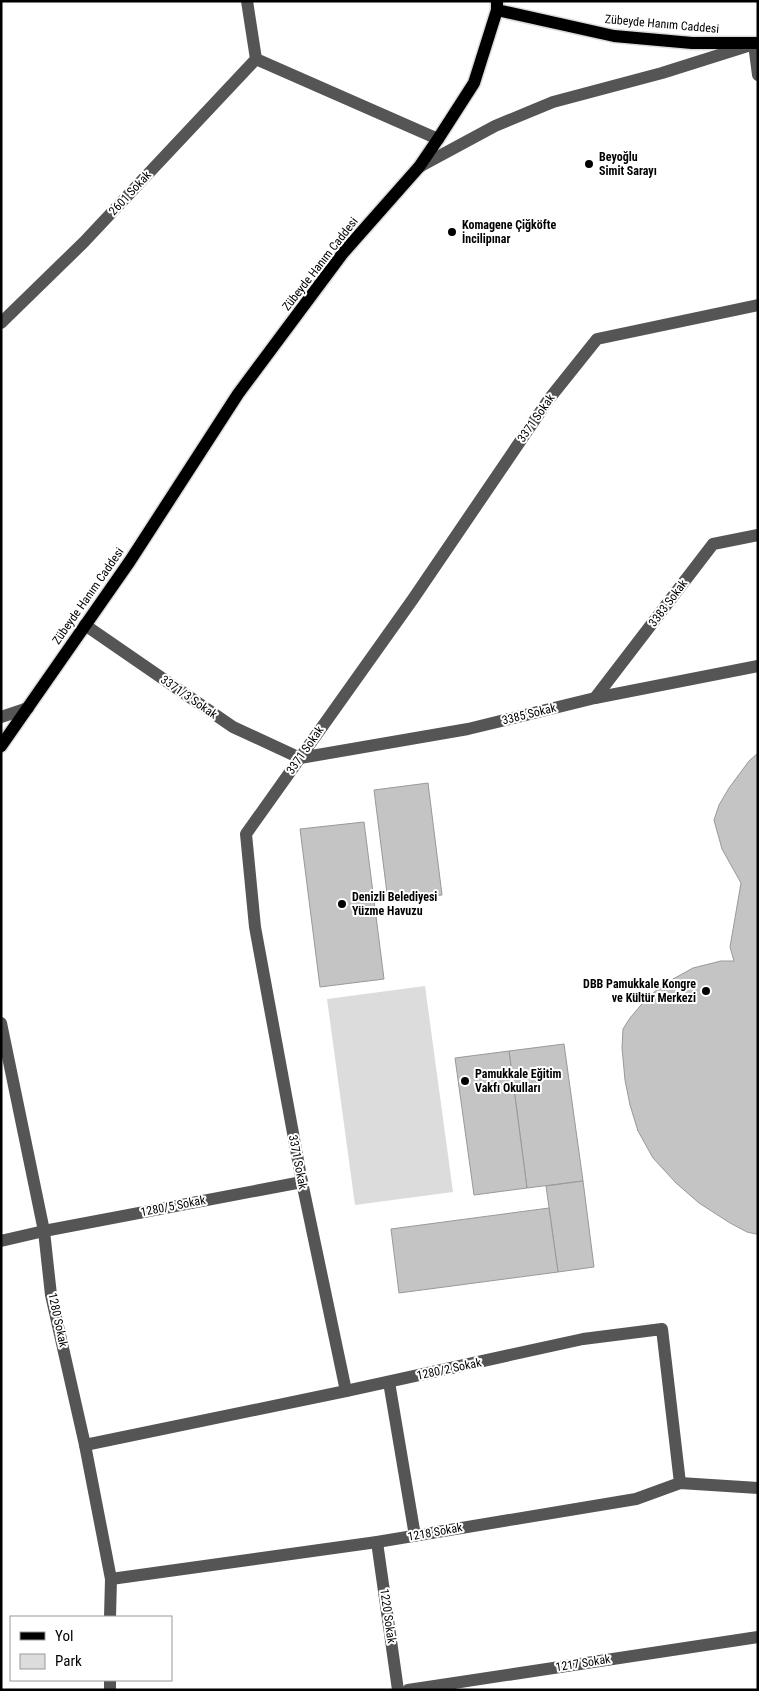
<svg xmlns="http://www.w3.org/2000/svg" width="759" height="1691" viewBox="0 0 759 1691" font-family="'Roboto Condensed',sans-serif">
  <style>
    .green { fill: #dcdcdc }
    .building { fill: #c4c4c4; stroke: #999 }
    .lines { fill: none; stroke-linecap: round; stroke-linejoin: round }
    .major-casing { stroke: #dbdbdb; stroke-width: 15 }
    .minor { stroke: #555; stroke-width: 12 }
    .major { stroke: #000; stroke-width: 12 }
    .poi-dot { fill: #000; stroke: #fff; stroke-width: 2 }
    .labels { text-anchor: middle; dominant-baseline: central; stroke-width: 4; stroke-linejoin: round; paint-order: stroke }
    .street-label { font-size: 12px; fill: #000; stroke: #fff }
    .poi-label { font-size: 12px; font-weight: bold; fill: #000; stroke: #fff; text-anchor: start }
  </style>
  <rect width="100%" height="100%" fill="#fff"/>
  <!-- green -->
  <polygon class="green" points="425,986 453,1192 355,1205 327,999"/>
  <!-- building -->
  <g class="building">
    <polygon points="758,753 758,1234 756,1234 747,1232 730,1223 699,1203 676,1183 653,1158 638,1131 630,1105 625,1080 622,1048 623,1029 630,1018 646,999 664,984 693,968 721,961 734,961 730,947 741,883 722,849 714,820 719,805 729,788 749,761"/>
    <polygon points="428,783 442,895 388,901 374,790"/>
    <polygon points="364,822 384,979 320,987 300,829"/>
    <polygon points="564,1044 583,1181 527,1188 509,1051"/>
    <polygon points="509,1051 527,1188 474,1195 455,1058"/>
    <polygon points="583,1181 594,1267 558,1272 546,1186"/>
    <polygon points="549,1208 558,1272 399,1293 391,1229"/>
  </g>
  <g class="lines">
    <defs>
      <g id="major">
        <polyline points="497,10 614,36 692,43 758,43"/>
        <polyline points="1,746 130,561 238,394 343,253 419,167 438,139 474,83 497,10 497,1"/>
      </g>
    </defs>
    <!-- major casing -->
    <use href="#major" class="major-casing"/>
    <!-- minor -->
    <g class="minor">
      <polyline points="256,59 438,139"/>
      <polyline points="419,167 495,126 553,102 662,73 754,44 758,75"/>
      <polyline points="1,323 84,242 256,59 247,1"/>
      <polyline points="85,625 233,727 300,758"/>
      <polyline points="595,698 713,544 758,535"/>
      <polyline points="1,717 28,708"/>
      <polyline points="300,758 468,729 595,698 758,666"/>
      <polyline points="1,1023 44,1231 51,1295 85,1445 111,1579 110,1617"/>
      <polyline points="1,1241 44,1231 302,1182"/>
      <polyline points="389,1382 415,1536"/>
      <polyline points="346,1391 302,1182 255,927 246,834 413,599 549,399 597,339 758,305"/>
      <polyline points="85,1445 346,1391 583,1339 662,1329 680,1483"/>
      <polyline points="377,1542 398,1690"/>
      <polyline points="111,1579 377,1542 636,1499 680,1483 758,1488"/>
      <polyline points="110,1680 110,1690"/>
      <polyline points="408,1690 758,1637"/>
    </g>
    <!-- major -->
    <use href="#major" class="major"/>
  </g>
  <!-- markers -->
  <g class="poi-dot">
    <circle cx="589" cy="164" r="5"/>
    <circle cx="452" cy="232" r="5"/>
    <circle cx="342" cy="904" r="5"/>
    <circle cx="706" cy="991" r="5"/>
    <circle cx="465" cy="1081" r="5"/>
  </g>
  <g class="labels">
    <!-- street labels -->
    <g class="street-label">
      <text transform="translate(662 24) rotate(5)">Zübeyde Hanım Caddesi</text>
      <text transform="translate(130 193) rotate(-47)">2601 Sokak</text>
      <text transform="translate(320 264) rotate(-52)">Zübeyde Hanım Caddesi</text>
      <text transform="translate(536 418) rotate(-55)">3371 Sokak</text>
      <text transform="translate(88 596) rotate(-55)">Zübeyde Hanım Caddesi</text>
      <text transform="translate(668 603) rotate(-53)">3383 Sokak</text>
      <text transform="translate(189 697) rotate(35)">3371/3 Sokak</text>
      <text transform="translate(529 714) rotate(-14)">3385 Sokak</text>
      <text transform="translate(305 750) rotate(-55)">3371 Sokak</text>
      <text transform="translate(298 1162) rotate(79)">3371 Sokak</text>
      <text transform="translate(173 1206) rotate(-11)">1280/5 Sokak</text>
      <text transform="translate(58 1320) rotate(78)">1280 Sokak</text>
      <text transform="translate(449 1369) rotate(-12)">1280/2 Sokak</text>
      <text transform="translate(435 1532) rotate(-10)">1218 Sokak</text>
      <text transform="translate(388 1616) rotate(82)">1220 Sokak</text>
      <text transform="translate(583 1663) rotate(-9)">1217 Sokak</text>
    </g>
    <!-- poi labels -->
    <g class="poi-label">
      <text x="599" y="157">Beyoğlu<tspan x="599" dy="14">Simit Sarayı</tspan></text>
      <text x="462" y="225">Komagene Çiğköfte<tspan x="462" dy="14">İncilipınar</tspan></text>
      <text x="352" y="897">Denizli Belediyesi<tspan x="352" dy="14">Yüzme Havuzu</tspan></text>
      <text x="696" y="984" text-anchor="end">DBB Pamukkale Kongre<tspan x="696" dy="14">ve Kültür Merkezi</tspan></text>
      <text x="475" y="1074">Pamukkale Eğitim<tspan x="475" dy="14">Vakfı Okulları</tspan></text>
    </g>
  </g>
  <!-- border -->
  <rect width="759" height="1691" fill="none" stroke="#000000" stroke-width="5"/>
  <!-- legend -->
  <rect x="10" y="1616" width="162" height="65" fill="#ffffff" stroke="#999999"/>
  <rect x="20" y="1632" width="25" height="8" fill="#000000" stroke="#999999"/>
  <text x="55" y="1641" font-size="15" fill="#000000">Yol</text>
  <rect x="20" y="1654" width="25" height="15" fill="#dcdcdc" stroke="#999999"/>
  <text x="55" y="1666" font-size="15" fill="#000000">Park</text>
</svg>
